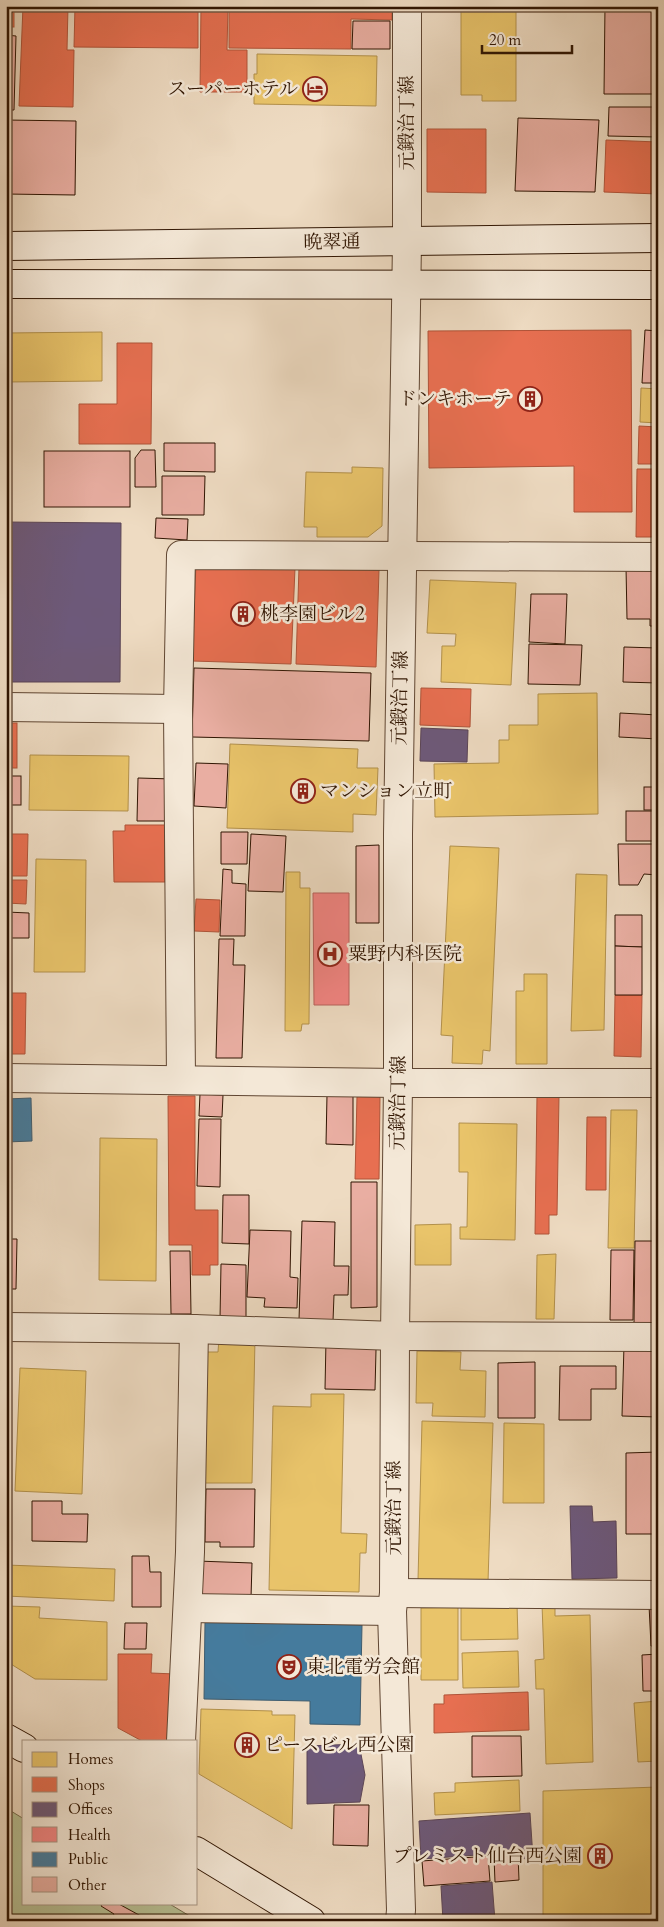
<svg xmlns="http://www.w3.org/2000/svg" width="664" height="1927" viewBox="0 0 664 1927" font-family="Cardo,'Noto Serif JP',serif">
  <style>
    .green { fill: #b7c094; stroke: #746a4b }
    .homes { fill: #e9c46a; stroke: #b2904b }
    .shops { fill: #e76f51; stroke: #b05439 }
    .offices { fill: #6d597a; stroke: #5b4556 }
    .health { fill: #f28482; stroke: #b8635c }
    .public { fill: #457b9d; stroke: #3f5c6e }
    .building { fill: #e9aea2; stroke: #301502 }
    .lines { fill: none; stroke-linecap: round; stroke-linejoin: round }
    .street-casing { stroke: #604632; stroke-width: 30 }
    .secondary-casing { stroke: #301502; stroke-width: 30 }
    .street { stroke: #f4e8d7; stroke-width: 28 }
    .secondary { stroke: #f4e8d7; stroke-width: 28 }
    .labels { text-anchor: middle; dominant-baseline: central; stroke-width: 5; stroke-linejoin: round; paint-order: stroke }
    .poi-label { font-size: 19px; fill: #301502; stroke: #f4e8d7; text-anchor: start }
    .street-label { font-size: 19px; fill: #301502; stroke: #f4e8d7 }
  </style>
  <rect width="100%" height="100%" fill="#eedbc2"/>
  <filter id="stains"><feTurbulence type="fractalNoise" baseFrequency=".004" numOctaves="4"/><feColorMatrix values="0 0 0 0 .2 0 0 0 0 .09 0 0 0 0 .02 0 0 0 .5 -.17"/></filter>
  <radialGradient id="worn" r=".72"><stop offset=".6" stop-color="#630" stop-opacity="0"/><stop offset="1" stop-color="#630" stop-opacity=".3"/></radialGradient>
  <!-- green -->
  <polygon class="green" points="6,1808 24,1819 24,1903 168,1903 198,1921 6,1921"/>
  <!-- homes -->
  <g class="homes">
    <polygon points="461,6 516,6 516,101 482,101 482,95 461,95"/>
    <polygon points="257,54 377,56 376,106 254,104 254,74 257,74"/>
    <polygon points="102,332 102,381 6,382 6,333"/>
    <polygon points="641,388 658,389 658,423 640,422"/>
    <polygon points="352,467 383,468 382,526 368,537 317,537 317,527 304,527 306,472 352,473"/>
    <polygon points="430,580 516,583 511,685 441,682 442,646 455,646 456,634 427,633"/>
    <polygon points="597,693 598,814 435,817 434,764 499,763 499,740 509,740 509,725 538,725 538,694"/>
    <polygon points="230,744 358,749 357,768 378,768 376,815 353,814 353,832 227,828"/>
    <polygon points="30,755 129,756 128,811 29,810"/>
    <polygon points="450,846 499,848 490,1051 483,1050 482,1064 452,1063 453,1036 441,1035"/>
    <polygon points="36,859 86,860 85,972 34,972"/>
    <polygon points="286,872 300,872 300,888 310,888 309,1024 302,1024 301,1031 285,1031"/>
    <polygon points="576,874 607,875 604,1030 571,1031"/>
    <polygon points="524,974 547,974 547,1064 516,1064 516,991 524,991"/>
    <polygon points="611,1110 637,1110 634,1248 608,1248"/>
    <polygon points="459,1123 517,1124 515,1240 460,1239 460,1227 467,1227 468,1172 459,1172"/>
    <polygon points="100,1138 157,1139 156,1281 99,1280"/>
    <polygon points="451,1224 451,1265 415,1265 415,1225"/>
    <polygon points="556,1254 554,1319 536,1319 537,1255"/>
    <polygon points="219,1338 255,1339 252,1483 201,1483 204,1352 218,1352"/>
    <polygon points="417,1351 461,1352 460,1370 486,1371 485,1417 432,1416 433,1403 416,1403"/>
    <polygon points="20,1368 86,1371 82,1494 15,1491"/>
    <polygon points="311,1394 344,1394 341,1533 367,1534 366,1553 360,1553 359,1592 269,1590 273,1406 311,1407"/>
    <polygon points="422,1421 493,1423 488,1582 418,1580"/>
    <polygon points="504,1423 544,1424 544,1503 503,1503"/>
    <polygon points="6,1565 115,1569 114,1601 6,1596"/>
    <polygon points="517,1604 518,1639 461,1640 461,1605"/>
    <polygon points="542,1604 555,1604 555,1616 590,1615 593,1762 546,1764 544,1689 536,1689 535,1660 544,1659"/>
    <polygon points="6,1606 40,1607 39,1618 107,1622 107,1680 35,1679 6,1661"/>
    <polygon points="458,1607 458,1680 421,1680 421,1608"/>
    <polygon points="518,1651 519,1687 463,1688 462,1653"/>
    <polygon points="658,1701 658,1761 638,1762 634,1703"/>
    <polygon points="201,1709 272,1711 272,1715 295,1715 292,1829 199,1774"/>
    <polygon points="519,1780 520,1811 435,1815 434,1793 455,1792 455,1783"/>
    <polygon points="658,1787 658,1921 543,1921 543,1791"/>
  </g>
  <!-- shops -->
  <g class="shops">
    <rect x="6" y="6" width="8" height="21"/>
    <polygon points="23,6 68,6 67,50 74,50 73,107 19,106"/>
    <polygon points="75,6 198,6 198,48 74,47"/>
    <polygon points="201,6 228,6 227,50 247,50 247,92 200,92"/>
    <polygon points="229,6 392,6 392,20 351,19 351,49 229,48"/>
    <polygon points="427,129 486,129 486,193 427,192"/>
    <polygon points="606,140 658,142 658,194 604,192"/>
    <polygon points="631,330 632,512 574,512 574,466 429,468 428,331"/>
    <polygon points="117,343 152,343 151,444 79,444 79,404 117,404"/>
    <polygon points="639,426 658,427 658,464 638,464"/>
    <polygon points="637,469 658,469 658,537 636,537"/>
    <polygon points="196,564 295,568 291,664 192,661"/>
    <polygon points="299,567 379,570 376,667 296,664"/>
    <polygon points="421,688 471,689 470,727 420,725"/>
    <rect x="6" y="723" width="11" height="45"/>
    <polygon points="125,825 165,825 165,882 114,882 113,831 125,831"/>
    <polygon points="6,834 28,834 27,876 6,876"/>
    <polygon points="6,880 27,880 26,904 6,903"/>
    <polygon points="196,899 220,900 219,932 194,931"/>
    <polygon points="6,949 7,993 26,993 25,1054 6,1054"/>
    <polygon points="615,995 642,995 641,1057 614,1056"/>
    <polygon points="168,1096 195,1096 195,1210 218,1210 218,1265 210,1265 210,1275 192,1275 192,1245 169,1245"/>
    <polygon points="357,1096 380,1096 379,1179 355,1179"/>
    <polygon points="537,1096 559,1096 557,1215 549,1215 549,1234 535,1234"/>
    <polygon points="587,1117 606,1117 606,1190 586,1190"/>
    <polygon points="118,1654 152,1654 151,1673 175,1674 175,1741 142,1741 118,1728"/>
    <polygon points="528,1692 529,1730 434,1733 434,1704 444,1704 444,1695"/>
  </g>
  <!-- offices -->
  <g class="offices">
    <polygon points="6,522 121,523 120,682 6,682"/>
    <polygon points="421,728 468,730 467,762 420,761"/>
    <polygon points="570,1506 592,1506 593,1522 616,1521 617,1578 572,1579"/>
    <polygon points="359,1744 365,1775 360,1802 307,1804 307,1746"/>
    <polygon points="530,1813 533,1858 520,1859 520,1852 421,1859 419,1821"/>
    <polygon points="492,1882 495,1921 443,1921 441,1886"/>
  </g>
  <!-- health -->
  <polygon class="health" points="313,893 349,893 349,1005 314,1005"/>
  <!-- public -->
  <g class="public">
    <polygon points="31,1098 32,1141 6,1142 6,1099"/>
    <polygon points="205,1622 362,1625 360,1725 310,1724 310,1701 204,1699"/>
  </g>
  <!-- building -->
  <g class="building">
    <polygon points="605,6 658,6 658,94 604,94"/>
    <polygon points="353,21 390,21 390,49 352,49"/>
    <polygon points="6,35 16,36 14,110 6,110"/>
    <polygon points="609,107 658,107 657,137 608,136"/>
    <polygon points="518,118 599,120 595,192 515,191"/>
    <polygon points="6,120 76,121 75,195 6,194"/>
    <polygon points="645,330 658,331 658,383 642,383"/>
    <polygon points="164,443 215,443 215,472 164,471"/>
    <polygon points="141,450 155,450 156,487 135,487 135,458"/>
    <rect x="44" y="451" width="86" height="56"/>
    <polygon points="162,476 205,476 204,515 162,515"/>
    <polygon points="156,518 188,519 187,540 155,538"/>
    <polygon points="626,567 658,567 658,626 650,626 650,619 627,619"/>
    <polygon points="531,594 567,594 565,644 529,642"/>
    <polygon points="529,644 582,645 580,685 528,684"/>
    <polygon points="624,647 658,648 658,683 623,682"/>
    <polygon points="194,668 371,673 369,741 192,737"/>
    <polygon points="620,713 658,715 658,739 619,737"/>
    <polygon points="196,763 228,764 226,808 194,806"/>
    <rect x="6" y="776" width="15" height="29"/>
    <polygon points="138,778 173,779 173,821 137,821"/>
    <rect x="644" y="787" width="14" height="23"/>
    <rect x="626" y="811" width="32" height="30"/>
    <polygon points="221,832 248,832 247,864 221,864"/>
    <polygon points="251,834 286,836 283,892 248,891"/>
    <polygon points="618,844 658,844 658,875 644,874 638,885 619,885"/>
    <polygon points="379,845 379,923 356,923 356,846"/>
    <polygon points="223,869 232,870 232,883 246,884 245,936 220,936"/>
    <polygon points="6,912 29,913 29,938 6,938"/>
    <polygon points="615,915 642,915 642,947 615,946"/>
    <polygon points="219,939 234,939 233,965 245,965 242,1058 216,1058"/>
    <polygon points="615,946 642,947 642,995 615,995"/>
    <polygon points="200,1094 223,1095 222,1117 199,1116"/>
    <polygon points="327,1095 353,1095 353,1145 326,1144"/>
    <polygon points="199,1119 221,1119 220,1187 197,1186"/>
    <polygon points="351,1182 377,1182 377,1307 351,1308"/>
    <polygon points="223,1195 249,1195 249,1244 222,1243"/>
    <polygon points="302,1221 335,1222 334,1266 349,1266 348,1295 334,1295 333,1321 299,1320"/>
    <polygon points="250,1230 291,1231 290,1277 298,1278 297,1308 264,1307 265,1298 247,1297"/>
    <polygon points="6,1239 17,1239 16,1289 6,1289"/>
    <polygon points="635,1241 658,1241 657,1324 634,1324"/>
    <polygon points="611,1250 634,1250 633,1320 610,1320"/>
    <polygon points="170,1251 190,1251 191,1314 171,1314"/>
    <polygon points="221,1264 246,1265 246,1319 220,1319"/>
    <polygon points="326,1340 369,1341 376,1350 375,1390 325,1389"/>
    <polygon points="624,1345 658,1346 658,1417 622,1416"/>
    <polygon points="535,1362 535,1418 498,1418 498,1363"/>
    <polygon points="560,1366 616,1366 616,1389 591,1389 591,1420 559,1420"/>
    <polygon points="658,1452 658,1534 626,1534 626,1453"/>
    <polygon points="206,1489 255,1489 254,1547 220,1547 220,1542 205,1542"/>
    <polygon points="32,1501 62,1501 62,1514 88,1514 87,1542 32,1541"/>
    <polygon points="132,1556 149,1556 150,1572 161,1572 161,1607 132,1607"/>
    <polygon points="197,1561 252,1563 251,1598 196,1596"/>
    <polygon points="649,1605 658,1605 658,1646 651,1646"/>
    <polygon points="125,1623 147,1623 146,1649 124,1649"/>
    <polygon points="658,1654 658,1691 643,1691 642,1655"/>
    <polygon points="472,1736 521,1736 522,1776 472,1777"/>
    <polygon points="334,1805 369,1805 368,1846 333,1845"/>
    <polygon points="518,1855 519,1880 495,1882 494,1857"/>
    <polygon points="488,1856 490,1881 424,1886 422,1861"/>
    <polygon points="103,1903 117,1903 150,1921 110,1921 114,1914 101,1906"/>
  </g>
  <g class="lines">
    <defs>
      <g id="street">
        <polyline points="6,707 178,709"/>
        <polyline points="6,1078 398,1083 658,1083"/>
        <polyline points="181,1080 178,709 181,555 658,557"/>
        <polyline points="6,1327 194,1329 395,1336 658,1337"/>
        <polyline points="394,1593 658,1595"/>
        <polyline points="188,1608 392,1611"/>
        <polyline points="181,1741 190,1552 194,1329"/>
        <polyline points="400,1921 401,1910 392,1611 394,1593 395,1336 398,1083 398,834 407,241 407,6"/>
      </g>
      <g id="secondary">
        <polyline points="6,246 658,238"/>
        <polyline points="6,284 658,285"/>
        <polyline points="6,1738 24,1748"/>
        <polyline points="196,1851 311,1921"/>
      </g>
    </defs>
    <!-- street casing -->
    <use href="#street" class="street-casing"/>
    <!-- secondary casing -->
    <use href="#secondary" class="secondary-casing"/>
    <!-- street -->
    <use href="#street" class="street"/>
    <!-- secondary -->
    <use href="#secondary" class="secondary"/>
  </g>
  <!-- icons -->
  <defs>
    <symbol id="hotel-ring" viewBox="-11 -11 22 22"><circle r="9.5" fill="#f4e8d7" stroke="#8f2418" stroke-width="1.5"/><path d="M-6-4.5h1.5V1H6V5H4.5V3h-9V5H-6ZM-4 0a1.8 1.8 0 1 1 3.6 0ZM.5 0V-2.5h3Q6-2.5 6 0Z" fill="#8f2418"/></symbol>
    <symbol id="building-ring" viewBox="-11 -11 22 22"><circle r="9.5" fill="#f4e8d7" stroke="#8f2418" stroke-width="1.5"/><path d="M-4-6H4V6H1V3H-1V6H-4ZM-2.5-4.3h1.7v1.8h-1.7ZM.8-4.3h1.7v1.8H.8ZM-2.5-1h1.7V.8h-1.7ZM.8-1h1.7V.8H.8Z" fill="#8f2418"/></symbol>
    <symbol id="hospital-ring" viewBox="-11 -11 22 22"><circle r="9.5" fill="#f4e8d7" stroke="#8f2418" stroke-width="1.5"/><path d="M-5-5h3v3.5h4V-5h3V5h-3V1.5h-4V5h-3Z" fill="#8f2418"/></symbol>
    <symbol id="theatre-ring" viewBox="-11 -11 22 22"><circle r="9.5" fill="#f4e8d7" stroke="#8f2418" stroke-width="1.5"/><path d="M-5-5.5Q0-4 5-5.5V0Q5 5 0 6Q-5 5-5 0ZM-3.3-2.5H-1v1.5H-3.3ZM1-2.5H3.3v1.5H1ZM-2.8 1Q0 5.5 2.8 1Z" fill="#8f2418"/></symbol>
  </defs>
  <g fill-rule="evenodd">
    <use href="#hotel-ring" x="301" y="75" width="28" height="28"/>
    <use href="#building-ring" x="516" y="385" width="28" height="28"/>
    <use href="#building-ring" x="229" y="600" width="28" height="28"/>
    <use href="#building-ring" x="289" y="777" width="28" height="28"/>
    <use href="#hospital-ring" x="316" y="940" width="28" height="28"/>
    <use href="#theatre-ring" x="275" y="1653" width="28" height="28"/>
    <use href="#building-ring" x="233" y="1731" width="28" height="28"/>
    <use href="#building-ring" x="586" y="1842" width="28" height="28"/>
  </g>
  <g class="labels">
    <!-- poi labels -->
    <g class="poi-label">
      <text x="298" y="89" text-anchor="end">スーパーホテル</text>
      <text x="512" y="399" text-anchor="end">ドンキホーテ</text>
      <text x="260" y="614">桃李園ビル2</text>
      <text x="320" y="791">マンション立町</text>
      <text x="348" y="954">粟野内科医院</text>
      <text x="306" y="1667">東北電労会館</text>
      <text x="264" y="1745">ピースビル西公園</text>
      <text x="582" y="1856" text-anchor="end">プレミスト仙台西公園</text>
    </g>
    <!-- street labels -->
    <g class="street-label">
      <text transform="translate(407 123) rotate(-90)">元鍛治丁線</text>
      <text transform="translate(332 242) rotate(-1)">晩翠通</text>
      <text transform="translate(400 698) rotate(-89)">元鍛治丁線</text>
      <text transform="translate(398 1103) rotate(-89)">元鍛治丁線</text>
      <text transform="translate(394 1508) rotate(-90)">元鍛治丁線</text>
    </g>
  </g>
  <!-- margin -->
  <rect width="664" height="1927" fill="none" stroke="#eedbc2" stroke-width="25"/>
  <rect x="8" y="8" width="649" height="1912" fill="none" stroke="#301502" stroke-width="2.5"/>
  <rect x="12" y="12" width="639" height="1902" fill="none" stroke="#301502"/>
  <!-- legend -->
  <rect x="22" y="1740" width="175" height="165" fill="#f4e8d7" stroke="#a69482"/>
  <rect x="32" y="1752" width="25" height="15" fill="#e9c46a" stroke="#a69482"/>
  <text x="68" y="1764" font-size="15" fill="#301502">Homes</text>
  <rect x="32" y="1777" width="25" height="15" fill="#e76f51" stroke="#a69482"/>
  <text x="68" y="1790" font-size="15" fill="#301502">Shops</text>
  <rect x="32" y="1802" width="25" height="15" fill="#6d597a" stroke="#a69482"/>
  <text x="68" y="1814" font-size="15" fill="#301502">Offices</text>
  <rect x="32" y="1827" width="25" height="15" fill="#f28482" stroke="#a69482"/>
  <text x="68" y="1840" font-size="15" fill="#301502">Health</text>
  <rect x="32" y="1852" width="25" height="15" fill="#457b9d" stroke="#a69482"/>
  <text x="68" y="1864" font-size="15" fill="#301502">Public</text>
  <rect x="32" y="1877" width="25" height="15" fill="#e9aea2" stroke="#a69482"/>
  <text x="68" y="1890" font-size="15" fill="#301502">Other</text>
  <!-- scale -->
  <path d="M482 45v8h90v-8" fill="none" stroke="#301502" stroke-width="2.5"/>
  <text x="489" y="45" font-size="15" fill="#301502" stroke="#f4e8d7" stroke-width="4" paint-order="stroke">20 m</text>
  <rect width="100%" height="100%" filter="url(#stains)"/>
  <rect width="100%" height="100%" fill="url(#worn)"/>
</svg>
